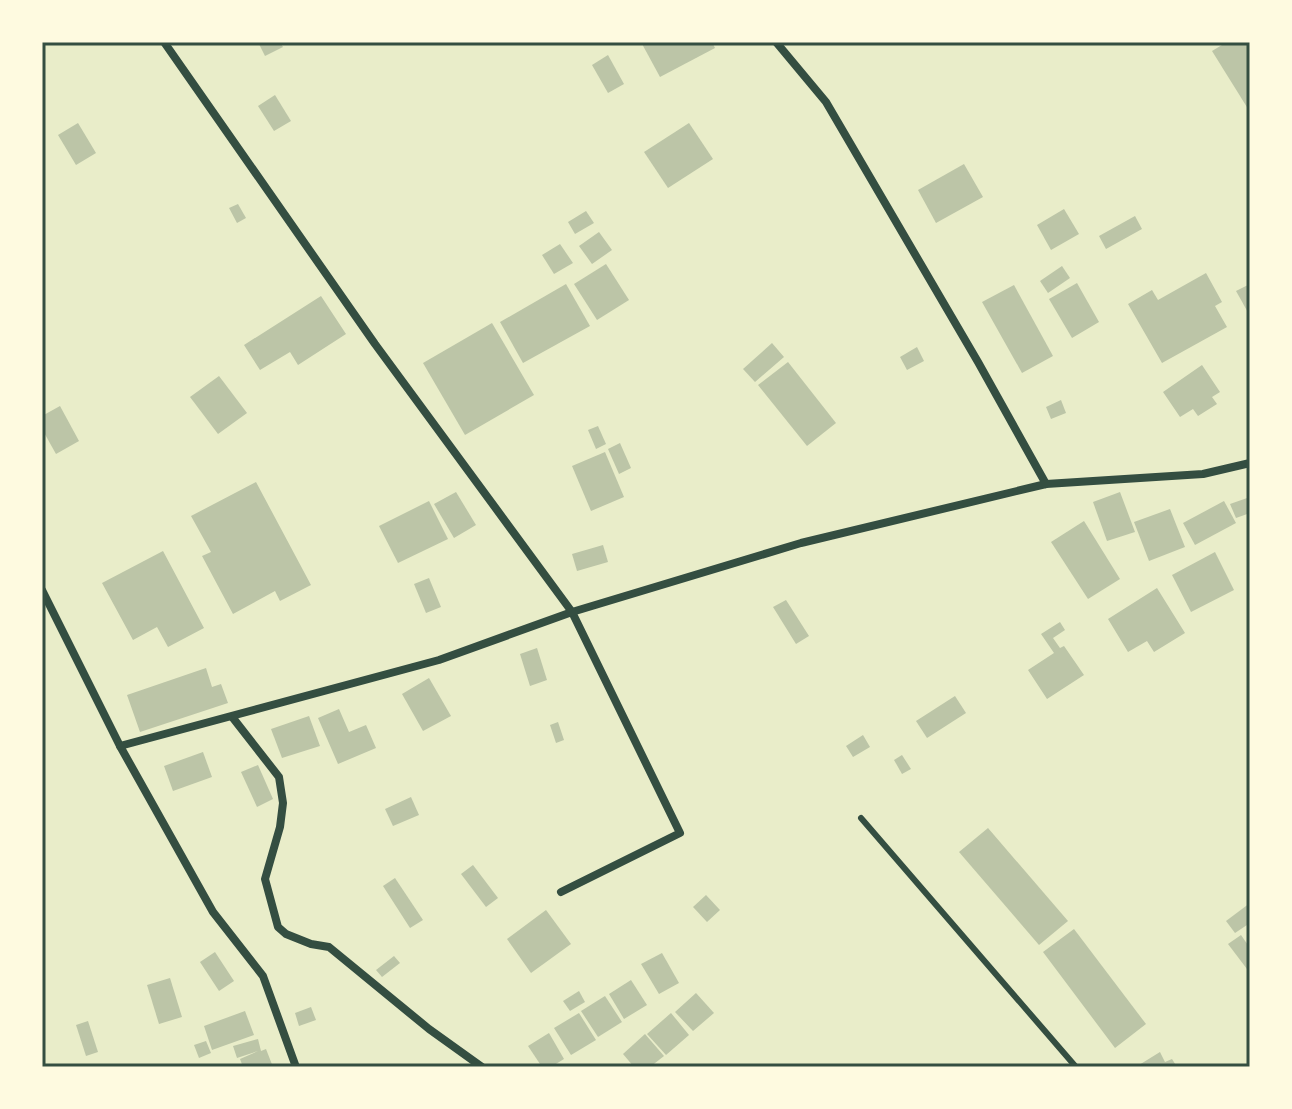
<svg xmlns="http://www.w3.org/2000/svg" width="1292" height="1109" viewBox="0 0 1292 1109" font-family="Lato,sans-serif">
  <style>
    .building { fill: #bcc5a7 }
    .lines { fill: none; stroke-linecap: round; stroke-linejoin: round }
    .service { stroke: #344e41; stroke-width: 6 }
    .minor { stroke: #344e41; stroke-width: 8 }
    .neatline { fill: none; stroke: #344e41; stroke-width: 3 }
  </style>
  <rect width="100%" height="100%" fill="#e9edc9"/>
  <!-- building -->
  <g class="building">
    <polygon points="258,42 280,42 283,47 265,56"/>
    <polygon points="641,42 712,42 715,48 660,77"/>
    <polygon points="1227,42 1250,42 1250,112 1212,51"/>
    <polygon points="608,55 624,84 608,93 592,65"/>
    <polygon points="275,95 291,121 274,131 258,106"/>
    <polygon points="78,123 96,153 76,165 58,135"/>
    <polygon points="689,123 713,159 668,188 644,152"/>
    <polygon points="964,164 983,197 936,223 918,190"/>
    <polygon points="238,204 246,218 237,223 229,208"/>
    <polygon points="1064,209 1079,234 1051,250 1037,225"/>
    <polygon points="586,211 594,223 575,234 568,222"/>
    <polygon points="1135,216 1142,229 1106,249 1099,236"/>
    <polygon points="599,232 612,250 592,264 579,246"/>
    <polygon points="560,244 573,263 554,274 542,255"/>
    <polygon points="606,264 629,300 597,320 574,284"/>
    <polygon points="1062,266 1070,278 1048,293 1040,281"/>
    <polygon points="1206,273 1222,302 1215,306 1227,327 1162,363 1128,304 1152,290 1158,300"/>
    <polygon points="1077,283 1099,322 1072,338 1049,299"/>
    <polygon points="566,284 590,326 523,363 500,322"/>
    <polygon points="1250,284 1250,316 1236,291"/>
    <polygon points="1014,285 1053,356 1022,373 982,302"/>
    <polygon points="321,296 346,334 298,365 290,352 260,370 244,345"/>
    <polygon points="492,323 534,395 465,435 423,363"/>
    <polygon points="772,343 784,357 755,382 743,369"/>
    <polygon points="917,347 924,361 907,370 900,357"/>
    <polygon points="788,362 836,423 807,446 758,385"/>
    <polygon points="1202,365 1220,392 1212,397 1217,404 1198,416 1193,409 1180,417 1163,392"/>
    <polygon points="219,376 247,413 218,434 190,397"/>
    <polygon points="1061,400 1066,413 1051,419 1046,407"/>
    <polygon points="60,406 79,441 56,454 42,429 42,416"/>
    <polygon points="598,426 606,444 596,449 588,430"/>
    <polygon points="620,443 631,468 619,474 608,449"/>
    <polygon points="605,452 624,497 591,511 572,466"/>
    <polygon points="256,482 311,585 280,601 275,591 233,614 202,556 211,552 191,516"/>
    <polygon points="456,492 476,525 454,538 434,504"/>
    <polygon points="1120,492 1135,532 1107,541 1093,502"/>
    <polygon points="1250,497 1250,513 1236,518 1230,504"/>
    <polygon points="429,501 448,539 398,563 379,526"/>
    <polygon points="1224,501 1236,523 1195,545 1183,523"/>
    <polygon points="1170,509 1185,547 1149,561 1134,522"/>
    <polygon points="1084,521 1120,579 1088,599 1051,542"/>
    <polygon points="603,545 608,562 577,571 572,554"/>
    <polygon points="163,551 204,628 168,647 157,627 133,640 102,583"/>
    <polygon points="1215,552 1234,590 1191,612 1172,575"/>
    <polygon points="429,578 441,607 426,613 414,584"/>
    <polygon points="1157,588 1185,633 1154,652 1147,641 1128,652 1108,619"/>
    <polygon points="786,600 809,636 796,644 773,607"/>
    <polygon points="1060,622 1065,630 1053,638 1060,648 1064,646 1084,675 1047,699 1028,670 1054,653 1041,634"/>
    <polygon points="537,648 547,680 530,686 520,654"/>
    <polygon points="206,668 212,687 221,684 228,703 140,732 127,695"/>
    <polygon points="429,678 451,716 423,731 402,694"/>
    <polygon points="955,696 966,713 927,738 916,721"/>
    <polygon points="339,709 349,732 366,725 376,748 338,764 318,718"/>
    <polygon points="309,716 320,746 282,758 271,729"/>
    <polygon points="558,722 564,740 556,743 550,725"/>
    <polygon points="863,735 870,747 853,757 846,746"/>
    <polygon points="203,752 212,777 173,791 164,766"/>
    <polygon points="902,755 911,769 902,774 894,760"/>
    <polygon points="258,765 273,799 257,807 241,772"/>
    <polygon points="411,797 419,815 393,826 385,809"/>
    <polygon points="988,828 1068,921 1039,945 959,852"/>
    <polygon points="473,865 498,898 486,907 461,874"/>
    <polygon points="395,878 423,920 410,928 383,886"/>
    <polygon points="706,895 720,910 707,922 693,907"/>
    <polygon points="1250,903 1250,923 1235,933 1226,921"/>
    <polygon points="546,910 571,944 531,973 507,939"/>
    <polygon points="1074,929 1146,1024 1115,1048 1043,952"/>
    <polygon points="1241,935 1250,948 1250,973 1228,944"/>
    <polygon points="215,952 234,981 219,991 200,962"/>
    <polygon points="662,953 679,983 659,994 641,964"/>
    <polygon points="394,956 400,963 382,977 376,970"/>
    <polygon points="170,978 182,1017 159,1024 147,985"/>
    <polygon points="631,980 647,1005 624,1019 609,994"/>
    <polygon points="579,991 585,1002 570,1011 563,1001"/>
    <polygon points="696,993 714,1013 693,1031 675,1012"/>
    <polygon points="605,996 622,1022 598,1037 581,1011"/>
    <polygon points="311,1007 316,1020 299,1026 295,1013"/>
    <polygon points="245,1011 254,1035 212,1050 204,1026"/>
    <polygon points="579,1013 596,1040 571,1055 554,1028"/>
    <polygon points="671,1013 689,1035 666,1055 647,1034"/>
    <polygon points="88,1021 98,1052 86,1056 76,1025"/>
    <polygon points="549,1033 564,1059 551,1067 542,1067 528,1046"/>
    <polygon points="645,1034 664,1056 650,1067 634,1067 623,1054"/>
    <polygon points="258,1039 261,1051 266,1049 273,1067 243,1067 240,1059 258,1051 237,1058 233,1046"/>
    <polygon points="206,1041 211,1053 199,1058 194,1045"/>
    <polygon points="1160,1052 1165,1062 1172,1059 1177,1067 1140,1067 1139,1065"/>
  </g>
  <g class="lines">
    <!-- service -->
    <polyline class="service" points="861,818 1076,1067"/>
    <!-- minor -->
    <g class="minor">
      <polyline points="164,42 375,344 572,612 680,833 561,892"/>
      <polyline points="776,42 826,102 978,362 1046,484"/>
      <polyline points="42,590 120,746 213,912 263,976 296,1067"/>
      <polyline points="233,718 279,777 283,803 280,827 265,879 278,927 286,934 311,944 329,947 429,1029 482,1067"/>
      <polyline points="120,746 439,660 572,612 801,543 1046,484 1203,474 1250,463"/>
    </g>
  </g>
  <!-- border -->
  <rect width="1292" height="1109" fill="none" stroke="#fefae0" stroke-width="88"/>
  <rect x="44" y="44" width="1204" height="1021" class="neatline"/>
</svg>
